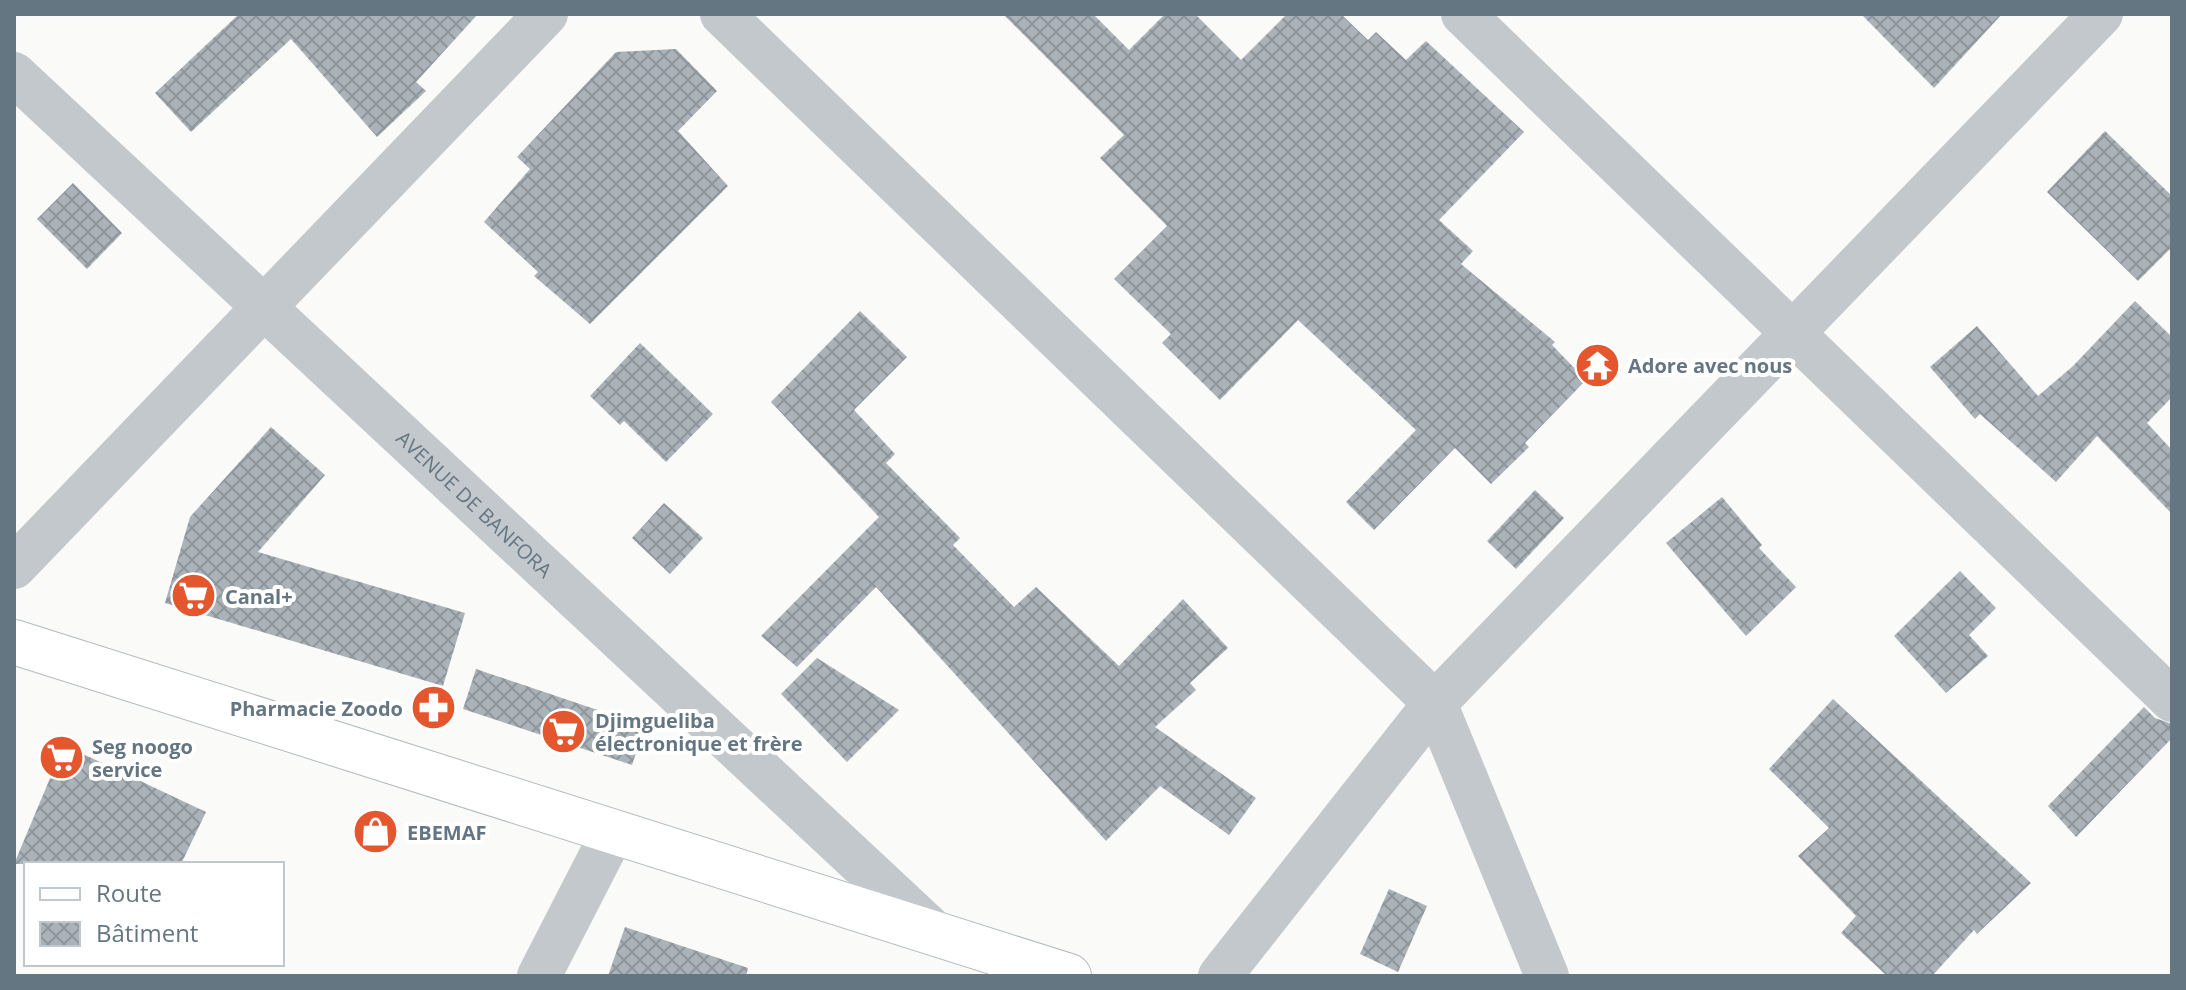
<svg xmlns="http://www.w3.org/2000/svg" width="2186" height="990" viewBox="0 0 2186 990" font-family="'Open Sans',sans-serif">
  <style>
    .building { fill: url(#building-cross-hatch) }
    .lines { fill: none; stroke-linecap: round; stroke-linejoin: round }
    .secondary-casing { stroke: #b3babf; stroke-width: 46 }
    .minor { stroke: #c3c8cc; stroke-width: 44 }
    .secondary { stroke: #fff; stroke-width: 44 }
    .labels { text-anchor: middle; dominant-baseline: central; stroke-width: 8; stroke-linejoin: round; paint-order: stroke }
    .poi-label { font-size: 20px; font-weight: bold; fill: #657683; stroke: #fff; text-anchor: start }
    .street-label { font-size: 20px; fill: #657683; stroke: #fff }
  </style>
  <defs>
    <pattern id="building-cross-hatch" width="8" height="8" patternUnits="userSpaceOnUse" patternTransform="scale(2)"><rect width="8" height="8" fill="#aab3b9"/><path d="M0 0l8 8M0 8l8-8" fill="none" stroke="#8e969c"/></pattern>
  </defs>
  <rect width="100%" height="100%" fill="#fafaf8"/>
  <!-- building -->
  <g class="building">
    <polygon points="239,14 478,14 416,82 426,91 377,137 291,39 191,132 155,93"/>
    <polygon points="1003,14 1093,14 1129,50 1165,14 1195,14 1241,60 1287,14 1341,14 1368,40 1376,32 1406,60 1426,41 1524,132 1439,220 1473,251 1461,264 1555,342 1552,345 1586,380 1525,443 1529,447 1491,484 1455,448 1374,530 1346,502 1416,430 1298,320 1220,400 1162,343 1171,334 1114,279 1167,226 1100,158 1124,135"/>
    <polygon points="1861,14 2002,14 1934,88"/>
    <polygon points="676,49 717,91 678,131 728,186 590,324 534,276 538,272 484,222 530,169 517,157 616,52"/>
    <polygon points="2105,131 2172,196 2172,247 2138,281 2047,192"/>
    <polygon points="73,183 122,233 87,269 37,219"/>
    <polygon points="2135,301 2172,337 2172,397 2147,423 2172,450 2172,514 2097,436 2056,482 1980,414 1975,419 1930,367 1977,326 2038,396 2073,366"/>
    <polygon points="860,311 907,357 854,410 895,454 886,463 960,538 953,545 1014,607 1036,587 1119,666 1183,599 1228,648 1190,683 1196,690 1155,727 1256,798 1229,835 1160,786 1106,841 876,587 797,667 761,636 879,517 771,402"/>
    <polygon points="640,343 713,414 666,462 624,421 620,425 590,396"/>
    <polygon points="271,427 325,475 258,552 465,613 443,686 165,603 190,517"/>
    <polygon points="1535,490 1564,518 1516,569 1487,541"/>
    <polygon points="1722,497 1762,545 1759,548 1796,587 1746,636 1666,543"/>
    <polygon points="664,503 703,538 670,574 632,538"/>
    <polygon points="1960,571 1996,608 1969,635 1988,656 1946,693 1894,636"/>
    <polygon points="817,658 899,710 847,762 781,694"/>
    <polygon points="476,669 645,726 632,765 463,709"/>
    <polygon points="1833,699 2031,883 1977,934 1974,930 1932,976 1887,976 1841,933 1856,916 1798,856 1829,828 1769,769"/>
    <polygon points="2144,707 2155,718 2172,724 2172,738 2076,837 2048,806"/>
    <polygon points="64,745 206,812 181,864 14,864"/>
    <polygon points="1389,889 1427,906 1398,972 1360,954"/>
    <polygon points="625,927 748,968 746,976 608,976"/>
  </g>
  <g class="lines">
    <defs>
      <polyline id="secondary" points="14,642 1069,976"/>
    </defs>
    <!-- secondary casing -->
    <use href="#secondary" class="secondary-casing"/>
    <!-- minor -->
    <g class="minor">
      <polyline points="722,14 1435,703 1547,976"/>
      <polyline points="1463,14 2172,700"/>
      <path id="s1" d="M14,74L936,934"/>
      <polyline points="14,567 546,14"/>
      <polyline points="539,976 613,832"/>
      <polyline points="1220,976 1435,703 2101,14"/>
    </g>
    <!-- secondary -->
    <use href="#secondary" class="secondary"/>
  </g>
  <!-- icons -->
  <defs>
    <symbol id="temple-disc" viewBox="-11 -11 22 22"><circle r="9.5" fill="#e4572e" stroke="#fff"/><path d="M0-6L5-2H3V0L6.5 2.5H4V6H1.5V3h-3V6H-4V2.5H-6.5L-3 0V-2H-5Z" fill="#fff"/></symbol>
    <symbol id="supermarket-disc" viewBox="-11 -11 22 22"><circle r="9.5" fill="#e4572e" stroke="#fff"/><path d="M-6-5.5h2.5l.6 2H6L4.5 2H-2.5L-4.4-4H-6ZM-1.5 3.2a1.3 1.3 0 1 0 .1 0ZM3 3.2a1.3 1.3 0 1 0 .1 0Z" fill="#fff"/></symbol>
    <symbol id="pharmacy-disc" viewBox="-11 -11 22 22"><circle r="9.5" fill="#e4572e" stroke="#fff"/><path d="M-2-6h4v4h4v4h-4v4h-4v-4h-4v-4h4Z" fill="#fff"/></symbol>
    <symbol id="shop-disc" viewBox="-11 -11 22 22"><circle r="9.5" fill="#e4572e" stroke="#fff"/><path d="M-5-2.5h2.3a2.7 3.5 0 0 1 5.4 0H5L5.5 6h-11ZM-1.5-2.5h3a1.5 2.3 0 0 0-3 0Z" fill="#fff"/></symbol>
  </defs>
  <g fill-rule="evenodd">
    <use href="#temple-disc" x="1572" y="340" width="51" height="51"/>
    <use href="#supermarket-disc" x="168" y="570" width="51" height="51"/>
    <use href="#pharmacy-disc" x="408" y="682" width="51" height="51"/>
    <use href="#supermarket-disc" x="538" y="706" width="51" height="51"/>
    <use href="#supermarket-disc" x="36" y="732" width="51" height="51"/>
    <use href="#shop-disc" x="350" y="806" width="51" height="51"/>
  </g>
  <g class="labels">
    <!-- poi labels -->
    <g class="poi-label">
      <text x="1628" y="365">Adore avec nous</text>
      <text x="225" y="596">Canal+</text>
      <text x="403" y="708" text-anchor="end">Pharmacie Zoodo</text>
      <text x="595" y="720">Djimgueliba<tspan x="595" dy="23">électronique et frère</tspan></text>
      <text x="92" y="746">Seg noogo<tspan x="92" dy="23">service</tspan></text>
      <text x="407" y="832">EBEMAF</text>
    </g>
    <!-- street labels -->
    <g class="street-label">
      <text stroke="none"><textPath href="#s1" startOffset="630">AVENUE DE BANFORA</textPath></text>
    </g>
  </g>
  <!-- border -->
  <rect width="2186" height="990" fill="none" stroke="#657683" stroke-width="32"/>
  <!-- legend -->
  <rect x="24" y="862" width="260" height="104" fill="#ffffff" stroke="#c1c8cd" stroke-width="2"/>
  <rect x="40" y="888" width="40" height="12" fill="#ffffff" stroke="#c1c8cd" stroke-width="2"/>
  <text x="96" y="902" font-size="24" fill="#657683">Route</text>
  <rect x="40" y="922" width="40" height="24" fill="url(#building-cross-hatch)" stroke="#c1c8cd" stroke-width="2"/>
  <text x="96" y="942" font-size="24" fill="#657683">Bâtiment</text>
</svg>
